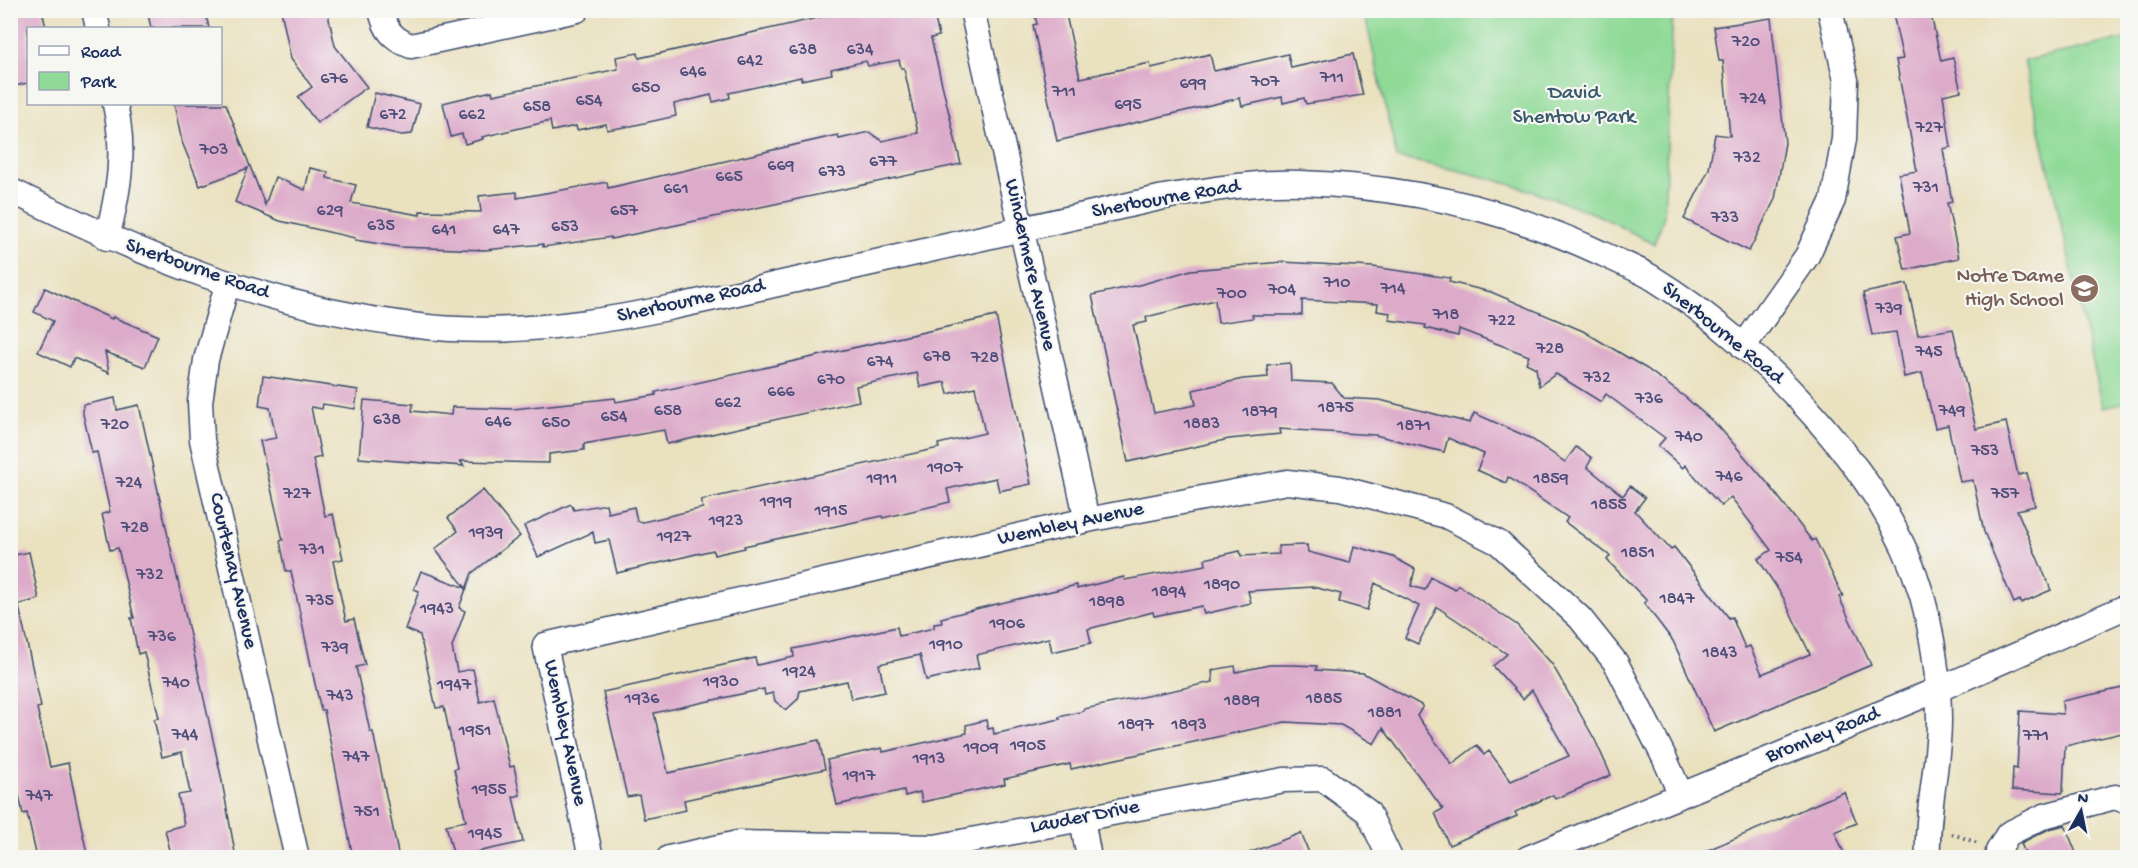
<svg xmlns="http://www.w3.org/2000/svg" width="2138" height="868" viewBox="0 0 2138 868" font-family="'Gochi Hand',sans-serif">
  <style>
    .green { fill: #8fda97; stroke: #55847a; stroke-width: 1.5 }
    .building { fill: #ddabca; fill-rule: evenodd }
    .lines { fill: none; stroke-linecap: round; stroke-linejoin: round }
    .minor-casing { stroke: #3a4a6d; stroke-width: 27 }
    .path { stroke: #3a4a6d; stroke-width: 4; stroke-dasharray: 1.5 4.5; stroke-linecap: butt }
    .minor { stroke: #fff; stroke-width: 24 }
    .labels { text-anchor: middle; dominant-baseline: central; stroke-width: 4.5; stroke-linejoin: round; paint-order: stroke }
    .number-label { font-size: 18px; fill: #4c4e79 }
    .park-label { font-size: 21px; fill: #385a6c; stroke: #f6f6f2 }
    .street-label { font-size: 21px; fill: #1b2f5e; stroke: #f6f6f2 }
    .education-label { font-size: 21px; fill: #785e54; stroke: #f6f6f2; text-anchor: end }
  </style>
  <rect width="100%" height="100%" fill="#f6f6f2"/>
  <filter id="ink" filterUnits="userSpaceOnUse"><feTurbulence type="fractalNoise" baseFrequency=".0167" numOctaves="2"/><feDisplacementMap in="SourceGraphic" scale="12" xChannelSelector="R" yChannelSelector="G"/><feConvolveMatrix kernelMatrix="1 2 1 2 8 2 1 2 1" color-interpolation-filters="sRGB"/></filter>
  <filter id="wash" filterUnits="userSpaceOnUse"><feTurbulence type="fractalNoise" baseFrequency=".008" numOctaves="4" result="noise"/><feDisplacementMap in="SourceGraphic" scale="24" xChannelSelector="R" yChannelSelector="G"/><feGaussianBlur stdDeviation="1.35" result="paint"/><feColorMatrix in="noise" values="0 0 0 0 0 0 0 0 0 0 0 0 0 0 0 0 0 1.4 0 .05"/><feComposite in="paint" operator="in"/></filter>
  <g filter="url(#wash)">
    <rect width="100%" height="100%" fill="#eae1bf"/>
    <!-- green -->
    <g class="green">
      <path d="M1364,11H1673L1664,216L1654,244C1633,234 1613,221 1592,213C1529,187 1464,170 1397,158Z"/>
      <polygon points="2127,38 2127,402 2103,407 2024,61"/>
    </g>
    <g id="blocks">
      <!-- building -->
      <g class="building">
        <polygon points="10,10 42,10 46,28 28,28 28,83 10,87"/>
        <polygon points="147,10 205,10 209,28 151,28"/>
        <polygon points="281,10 327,10 335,46 367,87 317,123 298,97 312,87 291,59"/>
        <polygon points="853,10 926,10 928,16 934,14 939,36 931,38 961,164 611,239 611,237 543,247 543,244 485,250 400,247 355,240 355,238 280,221 235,202 248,168 200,186 182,142 174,104 226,104 265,205 275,177 305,190 310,168 328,172 327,178 356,185 351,203 420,215 420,211 481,212 479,196 517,192 517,198 607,182 608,188 838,135 839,139 869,132 882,141 918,133 904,68 901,68 899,60 868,66 866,61 831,69 832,74 801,80 801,77 729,93 730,98 713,102 711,95 674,104 676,116 631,126 607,130 606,124 577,130 576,126 552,131 550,121 482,137 483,139 465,144 462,134 451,137 443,103 492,91 493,95 618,69 616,57 638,53 639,58"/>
        <polygon points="1034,10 1065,10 1080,78 1150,63 1151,68 1210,54 1214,71 1288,54 1291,68 1353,54 1363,95 1306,104 1304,98 1283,103 1282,97 1242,106 1240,98 1057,141 1033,25 1037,24"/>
        <polygon points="1892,10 1930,10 1941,61 1953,58 1961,91 1943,95 1951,147 1943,149 1952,202 1947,203 1959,258 1905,270 1897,236 1910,233 1899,174 1917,171 1896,60 1903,59"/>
        <polygon points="1771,18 1785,143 1775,199 1749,251 1684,219 1709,169 1715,134 1730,136 1723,61 1719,61 1714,27"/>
        <polygon points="375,93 420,104 412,134 401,135 367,127"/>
        <path d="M1282,262L1373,267L1450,278L1449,282L1491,292L1583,331L1647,369L1685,397L1719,427L1770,486L1812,541L1815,539L1843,596L1839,597L1871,665L1714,732L1673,641L1644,603L1647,601L1607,560L1610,556L1565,522L1568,518L1508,477L1506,483L1477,470L1484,454L1448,438L1444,452L1375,435L1279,429L1280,434L1229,439L1128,462L1092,295L1143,284L1191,270ZM1215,300L1218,323L1253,318L1252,315H1302V300L1378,304L1377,311L1390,313L1389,320L1426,325L1425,328L1458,336L1459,329L1529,356L1526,363L1536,368L1539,386L1556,374L1601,402L1606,394L1665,438L1658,446L1683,468L1685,465L1721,506L1731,497L1771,550L1758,559L1783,597L1810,654L1762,674L1750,646L1745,648L1732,617L1729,618L1674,547L1671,550L1635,511L1645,498L1630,486L1623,496L1587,467L1592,458L1576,447L1565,462L1530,438L1474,413L1470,423L1380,400L1344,398L1332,383L1291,381L1290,363L1267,365L1268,377L1243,379L1193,390L1196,405L1154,413L1133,325L1147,322L1146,317Z"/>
        <polygon points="1907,284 1918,335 1953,329 1976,429 2006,422 2018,475 2027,473 2035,506 2017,510 2051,590 2021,603 2020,600 2014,603 1984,532 1973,480 1960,482 1948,425 1935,428 1922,373 1904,377 1896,332 1872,335 1863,293"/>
        <polygon points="45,288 112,319 113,317 158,336 145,367 105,352 109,373 74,358 70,367 38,352 53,321 34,312"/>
        <polygon points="996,316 1031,484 999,491 996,478 947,489 950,502 883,518 882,516 744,546 745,548 714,555 713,550 617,573 609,540 595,543 593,532 538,557 524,526 571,504 574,510 606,504 608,513 634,507 637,521 643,522 703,508 701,500 939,448 938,444 985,433 975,387 948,394 945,382 920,387 917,373 856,386 859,401 667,444 664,430 584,444 584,450 549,454 549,463 460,461 464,466 359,458 364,400 413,404 412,411 451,415 452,407 513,409 615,398 616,402 656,395 656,392"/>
        <polygon points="263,376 358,390 355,409 323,404 322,409 311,407 321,457 313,459 325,516 333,514 343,559 333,561 346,621 354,619 365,665 356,667 370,732 373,732 399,858 353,858 324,710 321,710 315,684 291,571 286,571 280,541 283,540 260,441 276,438 270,408 259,406"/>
        <polygon points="115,398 117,410 139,405 221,776 236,858 172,858 165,830 184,825 178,795 190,793 182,752 162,757 154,719 159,718 144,652 138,654 131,618 134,618 118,548 110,550 102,514 110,512 97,452 92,453 83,414 83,405"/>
        <polygon points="483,490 520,536 472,573 459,608 465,611 452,647 457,672 473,669 480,702 494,698 510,767 514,766 520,795 513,797 523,842 454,857 446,825 466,821 454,769 457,768 444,707 436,708 420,635 405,629 419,591 414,589 421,571 466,588 435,549 458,531 448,518"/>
        <polygon points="1307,545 1308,552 1350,563 1354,546 1393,557 1415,569 1411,586 1425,590 1431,577 1455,589 1458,585 1517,625 1552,664 1595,740 1611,775 1555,799 1553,795 1515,812 1517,816 1449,845 1435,813 1443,809 1383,728 1374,744 1341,725 1285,722 1071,769 1070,764 1004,779 1005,784 922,802 920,792 905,796 904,790 837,805 827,760 882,748 883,752 967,733 966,725 986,720 988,729 993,728 994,734 1060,719 1059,717 1084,711 1084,709 1213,682 1212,670 1235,666 1236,672 1269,665 1293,665 1317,666 1316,670 1363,673 1423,706 1417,716 1452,764 1477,745 1484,755 1489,751 1511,781 1569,756 1532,690 1523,699 1493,666 1507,654 1437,607 1418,644 1405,638 1419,606 1375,583 1367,610 1339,602 1341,594 1313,587 1248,591 1251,603 1204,614 1202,606 1154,616 1153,612 1088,629 1091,643 1052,652 1049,638 976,655 979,668 926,680 920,655 879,664 885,692 851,699 847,681 800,691 798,699 786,710 775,701 773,693 765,695 764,689 654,713 668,773 819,740 825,769 684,800 686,810 644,819 639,795 627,797 603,692 755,658 757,665 794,657 793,649 897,627 899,636 934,628 934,624 942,623 941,618 980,608 1077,585 1077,589 1124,577 1125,580 1206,565 1205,559 1240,551 1241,556 1279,554 1278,546"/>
        <polygon points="29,552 39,599 10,607 10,556"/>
        <polygon points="19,607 41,707 37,708 50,767 68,763 87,854 73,858 37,858 27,813 23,814 10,752 10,608"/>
        <polygon points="2127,687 2127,732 2065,746 2063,793 2012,790 2013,768 2017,769 2020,711 2063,714 2062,701"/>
        <polygon points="1844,792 1857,823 1835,832 1846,858 1689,858"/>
        <polygon points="2065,825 2078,858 2027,858 2021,843 2049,829"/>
        <polygon points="1301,833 1311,858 1241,858 1241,856"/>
      </g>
    </g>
  </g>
  <g filter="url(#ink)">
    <use href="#blocks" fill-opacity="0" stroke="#3a4a6d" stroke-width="1.5"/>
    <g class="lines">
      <defs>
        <g id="minor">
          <polyline points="94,10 98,28"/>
          <path d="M381,10C385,30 393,39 411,46L577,10"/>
          <polyline points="972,10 1087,520"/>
          <path d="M10,190C143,256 263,306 411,325C540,343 672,307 796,280C919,252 1042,225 1164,197C1210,190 1255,181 1301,183C1407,186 1507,209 1603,254C1619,262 1636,268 1651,277C1711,314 1769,365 1815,417C1861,470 1902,527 1922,596C1933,636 1939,678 1939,720C1939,766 1926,812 1928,858"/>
          <path d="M107,238C119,190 126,153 115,104"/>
          <polyline points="227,285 206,360 200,402 202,440 297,858"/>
          <polyline points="1743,347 1807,256 1833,200 1844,139 1846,80 1830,10"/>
          <polyline points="1082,819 1089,858"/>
          <polyline points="591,858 545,645 1087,520 1287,482 1340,488 1446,516 1499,543 1580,618 1616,663 1664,757 1681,795"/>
          <polyline points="669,858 738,843 935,847 1284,780 1323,779 1368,812 1390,858"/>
          <polyline points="1528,858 1937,690 2128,606"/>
          <polyline points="1999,858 1998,851 2008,834 2044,816 2115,797 2128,802"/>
        </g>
      </defs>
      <!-- minor casing -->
      <use href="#minor" class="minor-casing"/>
      <!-- path -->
      <polyline class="path" points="1952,834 1978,843"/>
      <!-- minor -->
      <use href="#minor" class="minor"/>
    </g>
  </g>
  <!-- icons -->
  <defs>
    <symbol id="school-disc" viewBox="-11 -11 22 22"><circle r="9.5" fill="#8d6e63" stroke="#f6f6f2"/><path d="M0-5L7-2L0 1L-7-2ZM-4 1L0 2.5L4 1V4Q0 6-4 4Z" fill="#fff"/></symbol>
  </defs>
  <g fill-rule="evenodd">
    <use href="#school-disc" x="2068" y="272" width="33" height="33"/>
  </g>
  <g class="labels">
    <!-- number labels -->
    <g class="number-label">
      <text x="1746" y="42">720</text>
      <text x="803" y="50">638</text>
      <text x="860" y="50">634</text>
      <text x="750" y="61">642</text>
      <text x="693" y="72">646</text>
      <text x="1332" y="78">711</text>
      <text x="334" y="79">676</text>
      <text x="1265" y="82">707</text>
      <text x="1193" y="84">699</text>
      <text x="646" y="88">650</text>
      <text x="1064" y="92">711</text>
      <text x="1753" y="99">724</text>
      <text x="589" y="101">654</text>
      <text x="1128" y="105">695</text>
      <text x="537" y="107">658</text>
      <text x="393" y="115">672</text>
      <text x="472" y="115">662</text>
      <text x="1929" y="128">727</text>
      <text x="214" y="150">703</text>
      <text x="1747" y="158">732</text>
      <text x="883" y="162">677</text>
      <text x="781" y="166">669</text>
      <text x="832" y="172">673</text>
      <text x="729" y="177">665</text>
      <text x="1926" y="188">731</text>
      <text x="676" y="189">661</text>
      <text x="330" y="211">629</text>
      <text x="624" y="211">657</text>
      <text x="1725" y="218">733</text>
      <text x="381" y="226">635</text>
      <text x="565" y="227">653</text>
      <text x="444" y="230">641</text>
      <text x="506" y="230">647</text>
      <text x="1337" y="283">710</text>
      <text x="1393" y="289">714</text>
      <text x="1282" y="290">704</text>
      <text x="1232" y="294">700</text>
      <text x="1889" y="309">739</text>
      <text x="1446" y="315">718</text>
      <text x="1502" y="321">722</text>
      <text x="1550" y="349">728</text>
      <text x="1929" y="352">745</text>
      <text x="937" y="357">678</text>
      <text x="985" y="358">728</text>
      <text x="880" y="362">674</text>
      <text x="1597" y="378">732</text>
      <text x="831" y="380">670</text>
      <text x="781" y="392">666</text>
      <text x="1649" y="399">736</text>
      <text x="728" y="403">662</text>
      <text x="1336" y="408">1875</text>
      <text x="668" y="411">658</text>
      <text x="1952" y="411">749</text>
      <text x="1260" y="412">1879</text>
      <text x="614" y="417">654</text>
      <text x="387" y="420">638</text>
      <text x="498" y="422">646</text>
      <text x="556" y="423">650</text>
      <text x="1202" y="424">1883</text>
      <text x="115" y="425">720</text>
      <text x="1414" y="426">1871</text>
      <text x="1689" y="437">740</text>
      <text x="1985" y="451">753</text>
      <text x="945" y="468">1907</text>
      <text x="1729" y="477">746</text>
      <text x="882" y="479">1911</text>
      <text x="1551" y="479">1859</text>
      <text x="129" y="483">724</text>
      <text x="297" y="494">727</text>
      <text x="2005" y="494">757</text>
      <text x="776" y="502">1919</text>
      <text x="1609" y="505">1855</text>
      <text x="831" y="511">1915</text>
      <text x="726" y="521">1923</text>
      <text x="135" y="528">728</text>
      <text x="486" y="533">1939</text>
      <text x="674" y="537">1927</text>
      <text x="312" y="550">731</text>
      <text x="1638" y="553">1851</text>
      <text x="1789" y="558">754</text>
      <text x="150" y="575">732</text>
      <text x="1222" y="585">1890</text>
      <text x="1169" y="592">1894</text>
      <text x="1677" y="599">1847</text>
      <text x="320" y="601">735</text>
      <text x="1107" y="602">1898</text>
      <text x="437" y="609">1943</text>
      <text x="1007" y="624">1906</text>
      <text x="162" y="637">736</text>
      <text x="946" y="645">1910</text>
      <text x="335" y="648">739</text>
      <text x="1720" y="653">1843</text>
      <text x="799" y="672">1924</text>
      <text x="721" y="682">1930</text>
      <text x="176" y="683">740</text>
      <text x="454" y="685">1947</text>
      <text x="340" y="696">743</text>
      <text x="642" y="699">1936</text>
      <text x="1324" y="699">1885</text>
      <text x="1242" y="701">1889</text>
      <text x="1385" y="713">1881</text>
      <text x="1136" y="725">1897</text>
      <text x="1189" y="725">1893</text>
      <text x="475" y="731">1951</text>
      <text x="185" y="735">744</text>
      <text x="2036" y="736">771</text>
      <text x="1028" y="746">1905</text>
      <text x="981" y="748">1909</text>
      <text x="356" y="757">747</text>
      <text x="929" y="759">1913</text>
      <text x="859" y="776">1917</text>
      <text x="489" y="790">1955</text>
      <text x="39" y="796">747</text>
      <text x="367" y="812">751</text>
      <text x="485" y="834">1945</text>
    </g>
    <!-- park labels -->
    <g class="park-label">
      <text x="1574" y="94">David<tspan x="1574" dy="24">Shentow Park</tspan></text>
    </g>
    <!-- street labels -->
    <g class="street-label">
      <text transform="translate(1166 200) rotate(-10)">Sherbourne Road</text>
      <text transform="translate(1029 265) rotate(77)">Windermere Avenue</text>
      <text transform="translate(197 270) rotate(19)">Sherbourne Road</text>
      <text transform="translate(691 302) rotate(-12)">Sherbourne Road</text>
      <text transform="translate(1722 334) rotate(39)">Sherbourne Road</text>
      <text transform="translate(1071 525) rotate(-12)">Wembley Avenue</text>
      <text transform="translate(232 571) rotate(77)">Courtenay Avenue</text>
      <text transform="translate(564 733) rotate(78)">Wembley Avenue</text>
      <text transform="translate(1823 736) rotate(-22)">Bromley Road</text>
      <text transform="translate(1085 818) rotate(-11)">Lauder Drive</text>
    </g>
    <!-- education labels -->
    <g class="education-label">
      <text x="2064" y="277">Notre Dame<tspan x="2064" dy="24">High School</tspan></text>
    </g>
  </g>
  <!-- margin -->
  <rect width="2138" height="868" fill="none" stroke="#f6f6f2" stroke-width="36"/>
  <!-- legend -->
  <rect x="27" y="27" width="195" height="78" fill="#f6f6f2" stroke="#9ea6b7" stroke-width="1.5"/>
  <rect x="39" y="46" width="30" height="9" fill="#ffffff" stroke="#9ea6b7" stroke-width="1.5"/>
  <text x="81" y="57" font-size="18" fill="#1b2f5e">Road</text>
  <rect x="39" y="72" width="30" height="18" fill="#8fda97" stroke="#9ea6b7" stroke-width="1.5"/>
  <text x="81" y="87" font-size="18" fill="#1b2f5e">Park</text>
  <!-- north arrow -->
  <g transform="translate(2081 811) rotate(9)" stroke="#f6f6f2" stroke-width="4.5" paint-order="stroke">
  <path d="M0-4.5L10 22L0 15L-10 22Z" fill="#1b2f5e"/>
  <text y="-9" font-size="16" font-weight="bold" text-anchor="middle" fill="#1b2f5e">N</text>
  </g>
</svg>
